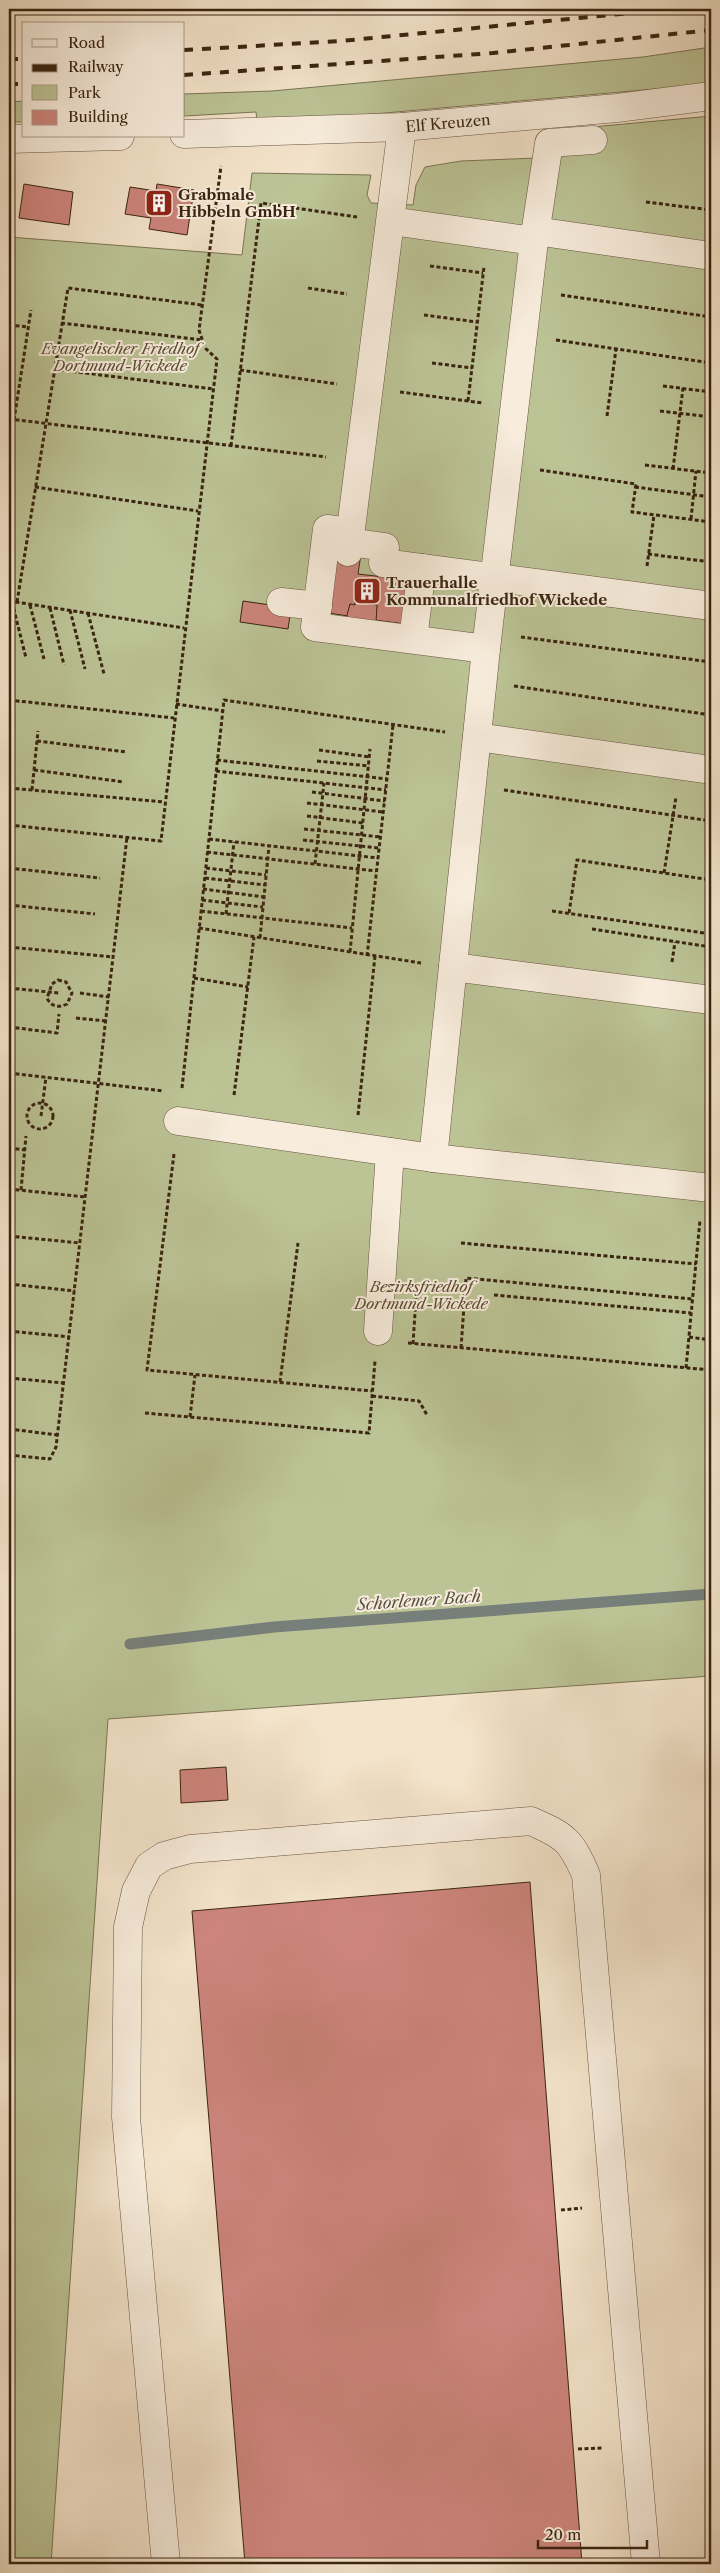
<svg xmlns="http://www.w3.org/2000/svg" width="720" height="2573" viewBox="0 0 720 2573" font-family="'Libre Caslon Text',serif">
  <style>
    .green { fill: #bcc496; stroke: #7b7454 }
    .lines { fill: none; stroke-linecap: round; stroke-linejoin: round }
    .stream { stroke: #777f7a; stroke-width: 11 }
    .building { fill: #cd857c; stroke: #3a2411 }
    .minor-casing { stroke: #685440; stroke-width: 29 }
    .path { stroke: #3a2411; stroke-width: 3; stroke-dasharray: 4 2.5; stroke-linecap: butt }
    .minor { stroke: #f8eddd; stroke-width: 28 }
    .rail { stroke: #3a2411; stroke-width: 4; stroke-dasharray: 9 9; stroke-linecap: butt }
    .labels { text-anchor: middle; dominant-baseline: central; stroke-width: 4; stroke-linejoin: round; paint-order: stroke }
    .street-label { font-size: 15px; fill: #3a2411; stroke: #f8eddd }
    .poi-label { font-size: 15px; font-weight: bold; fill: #3a2411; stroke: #f8eddd; text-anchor: start }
    .park-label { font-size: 15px; font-style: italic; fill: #5a4c32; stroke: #f8eddd }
    .water-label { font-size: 16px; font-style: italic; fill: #585246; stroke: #f8eddd }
  </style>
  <rect width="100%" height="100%" fill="#f4e4cb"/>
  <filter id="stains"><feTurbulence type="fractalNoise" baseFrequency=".004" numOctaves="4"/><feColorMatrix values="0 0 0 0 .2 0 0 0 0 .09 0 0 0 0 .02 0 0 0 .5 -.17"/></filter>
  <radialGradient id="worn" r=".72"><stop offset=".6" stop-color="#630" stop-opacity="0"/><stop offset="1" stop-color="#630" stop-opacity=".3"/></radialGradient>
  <!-- green -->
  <g class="green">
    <polygon points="711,47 711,84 317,119 257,121 256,112 184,116 184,94 272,91 643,57"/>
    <polygon points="24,101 24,122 9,122 9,102"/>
    <polygon points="711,116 711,1676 108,1719 51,2564 9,2564 9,237 242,255 252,173 371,175 367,195 371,203 413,205 416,185 425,167 461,161 537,158 570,129"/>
  </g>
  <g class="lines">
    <!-- stream -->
    <polyline class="stream" points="130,1644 274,1627 711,1594"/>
  </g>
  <!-- building -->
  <g class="building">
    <polygon points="24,184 73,192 69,225 19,218"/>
    <polygon points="157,184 194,190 187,235 149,229 151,218 125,214 130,187 156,191"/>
    <polygon points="331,550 361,554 358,574 410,580 405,624 375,620 377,605 355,602 355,605 350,604 348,616 329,613"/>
    <polygon points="243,601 291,608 288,629 240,622"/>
    <polygon points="355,602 377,605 376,622 346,619 350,604 355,605"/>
    <polygon points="226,1767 228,1800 181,1803 180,1770"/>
    <polygon points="530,1882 582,2564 245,2564 192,1911"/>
  </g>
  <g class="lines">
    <defs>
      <g id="minor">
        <polyline points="184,134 402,127 617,108 711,96"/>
        <polyline points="9,139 120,136"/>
        <polyline points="391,221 534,241"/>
        <polyline points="535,231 711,256"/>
        <polyline points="350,532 327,529 315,627 486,649"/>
        <polyline points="349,542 385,547 383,563 711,606"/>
        <polyline points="348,552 402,127"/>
        <polyline points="281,602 318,606"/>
        <polyline points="413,639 422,568"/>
        <polyline points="477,737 711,770"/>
        <polyline points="453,967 711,1000"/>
        <polyline points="178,1121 433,1158 711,1188"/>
        <polyline points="433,1158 486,649 534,241 549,143 593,140"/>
        <polyline points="378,1331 390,1152"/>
        <path d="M166,2564L126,2117L128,1927L136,1891L149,1866L164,1856L190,1849L531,1821C565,1836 571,1840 586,1875L646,2564"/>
      </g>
    </defs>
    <!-- minor casing -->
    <use href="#minor" class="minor-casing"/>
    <!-- path -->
    <g class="path">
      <polyline points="646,202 711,210"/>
      <polyline points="430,266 483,273"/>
      <polyline points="308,288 347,294"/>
      <polyline points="561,295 711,317"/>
      <polyline points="424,315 477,322"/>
      <polyline points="61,323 203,340"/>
      <polyline points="9,325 28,327"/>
      <polyline points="556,340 711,363"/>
      <polyline points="432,363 472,368"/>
      <polyline points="53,369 213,389"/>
      <polyline points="240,370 337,384"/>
      <polyline points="663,386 711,392"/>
      <polyline points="400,392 483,403"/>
      <polyline points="468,401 484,267"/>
      <polyline points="660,411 711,417"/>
      <polyline points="607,416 616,349"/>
      <polyline points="710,417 711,409"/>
      <polyline points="9,419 326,457"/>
      <polyline points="14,420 31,310"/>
      <polyline points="231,446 261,203 357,217"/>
      <polyline points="645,465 711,473"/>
      <polyline points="673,469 683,388"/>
      <polyline points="540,470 636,484 632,512 711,522"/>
      <polyline points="35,487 198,511"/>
      <polyline points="635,487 711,497"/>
      <polyline points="691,519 696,471"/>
      <polyline points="648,554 711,562"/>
      <polyline points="647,566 654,515"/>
      <polyline points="9,601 184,628"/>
      <polyline points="12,602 26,658"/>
      <polyline points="17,602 68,288 202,305"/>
      <polyline points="30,605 44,659"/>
      <polyline points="50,608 64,665"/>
      <polyline points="70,610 85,669"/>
      <polyline points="88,613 104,674"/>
      <polyline points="521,637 711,662"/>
      <polyline points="514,686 711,715"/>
      <polyline points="9,700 174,718"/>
      <polyline points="176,704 223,711"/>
      <polyline points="37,741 127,752"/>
      <polyline points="319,750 370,757"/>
      <polyline points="217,760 387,779"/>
      <polyline points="317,761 369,766"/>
      <polyline points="34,770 124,782"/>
      <polyline points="216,771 386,790"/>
      <polyline points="9,788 164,802"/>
      <polyline points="32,790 38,731"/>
      <polyline points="504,790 711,821"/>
      <polyline points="312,792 385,801"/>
      <polyline points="307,803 383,812"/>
      <polyline points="307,816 363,823"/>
      <polyline points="9,825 161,841 217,359 205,348 199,330 221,166"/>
      <polyline points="304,829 381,837"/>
      <polyline points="209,839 378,858"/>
      <polyline points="303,840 379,848"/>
      <polyline points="207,852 376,871"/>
      <polyline points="315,864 324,783"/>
      <polyline points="9,868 100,878"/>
      <polyline points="206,868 266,875"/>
      <polyline points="664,873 676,797"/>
      <polyline points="205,878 265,885"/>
      <polyline points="203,889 264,897"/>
      <polyline points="202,900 263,907"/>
      <polyline points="9,905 95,914"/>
      <polyline points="201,911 352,928"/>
      <polyline points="552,911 711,934"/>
      <polyline points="569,913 577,860 711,880"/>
      <polyline points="226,914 234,842"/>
      <polyline points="199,928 421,963"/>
      <polyline points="592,929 711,947"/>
      <polyline points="260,938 269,846"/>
      <polyline points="9,947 113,957"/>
      <polyline points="350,952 370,749"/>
      <polyline points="367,956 393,725"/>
      <polyline points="672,962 675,942"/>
      <polyline points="194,978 248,987"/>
      <path d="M58,980L66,982L72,993L67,1004C59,1008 51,1007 47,998L52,984Z"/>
      <polyline points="9,988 59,993"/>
      <polyline points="80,993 109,997"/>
      <polyline points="76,1018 106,1021"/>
      <polyline points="9,1027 57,1033 59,1014"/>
      <polyline points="9,1073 163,1091"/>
      <polyline points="182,1088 224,700 445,732"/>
      <polyline points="234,1095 254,937"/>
      <circle cx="40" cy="1116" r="13"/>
      <polyline points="358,1115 375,956"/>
      <polyline points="41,1116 46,1077"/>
      <polyline points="9,1148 25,1150"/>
      <polyline points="174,1154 147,1370 372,1391"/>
      <polyline points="9,1189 86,1197"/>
      <polyline points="21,1190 26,1136"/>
      <polyline points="9,1236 80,1243"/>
      <polyline points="461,1243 696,1264"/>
      <polyline points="9,1284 75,1291"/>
      <polyline points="494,1295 691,1313"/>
      <polyline points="9,1331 70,1337"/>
      <polyline points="689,1337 711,1340"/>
      <polyline points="408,1343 711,1370"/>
      <polyline points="413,1344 417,1282"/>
      <polyline points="461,1348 466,1278 692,1299"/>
      <polyline points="686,1368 700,1220"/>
      <polyline points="9,1378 64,1383"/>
      <polyline points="280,1382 298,1243"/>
      <polyline points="372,1396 419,1401 427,1415"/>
      <polyline points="145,1413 369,1433 375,1361"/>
      <polyline points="190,1417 195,1375"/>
      <polyline points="9,1429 58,1435"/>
      <polyline points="9,1455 50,1459 56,1447 127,837"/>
      <polyline points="561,2210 582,2208"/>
      <polyline points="578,2449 602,2448"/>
    </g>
    <!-- minor -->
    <use href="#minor" class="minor"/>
    <!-- rail -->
    <g class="rail">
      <polyline points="184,50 341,41 672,9"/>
      <polyline points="9,59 24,59"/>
      <polyline points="184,75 493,53 711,30"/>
      <polyline points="9,84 24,84"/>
    </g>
  </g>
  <!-- icons -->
  <defs>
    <symbol id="building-square" viewBox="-11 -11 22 22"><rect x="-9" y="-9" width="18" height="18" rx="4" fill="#8f2418" stroke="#f8eddd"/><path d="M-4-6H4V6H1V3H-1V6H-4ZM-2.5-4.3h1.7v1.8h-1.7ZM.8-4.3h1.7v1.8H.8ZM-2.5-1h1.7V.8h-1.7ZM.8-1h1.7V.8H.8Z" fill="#fff"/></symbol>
  </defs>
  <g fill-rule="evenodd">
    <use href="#building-square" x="143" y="187" width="32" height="32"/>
    <use href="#building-square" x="351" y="575" width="32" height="32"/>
  </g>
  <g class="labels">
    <!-- street labels -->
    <g class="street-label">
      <text transform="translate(448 123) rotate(-5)">Elf Kreuzen</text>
    </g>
    <!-- poi labels -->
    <g class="poi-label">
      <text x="178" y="194">Grabmale<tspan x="178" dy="17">Hibbeln GmbH</tspan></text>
      <text x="386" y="582">Trauerhalle<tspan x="386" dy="17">Kommunalfriedhof Wickede</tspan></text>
    </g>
    <!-- park labels -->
    <g class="park-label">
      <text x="120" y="348">Evangelischer Friedhof<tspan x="120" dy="17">Dortmund-Wickede</tspan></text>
      <text x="421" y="1286">Bezirksfriedhof<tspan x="421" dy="17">Dortmund-Wickede</tspan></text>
    </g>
    <!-- water labels -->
    <g class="water-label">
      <text transform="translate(419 1600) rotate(-4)">Schorlemer Bach</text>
    </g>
  </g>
  <!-- margin -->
  <rect width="720" height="2573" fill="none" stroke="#f4e4cb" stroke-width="30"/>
  <rect x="10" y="10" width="700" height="2553" fill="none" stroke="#3a2411" stroke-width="2.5"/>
  <rect x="15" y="15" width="690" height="2543" fill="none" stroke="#3a2411"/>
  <!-- legend -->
  <rect x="22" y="22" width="162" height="115" fill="#f8eddd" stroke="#ac9d8b"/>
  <rect x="32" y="39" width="25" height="8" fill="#f8eddd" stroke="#ac9d8b"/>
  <text x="68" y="48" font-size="15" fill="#3a2411">Road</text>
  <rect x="32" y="64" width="25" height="8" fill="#3a2411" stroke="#ac9d8b"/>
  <text x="68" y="72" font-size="15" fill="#3a2411">Railway</text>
  <rect x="32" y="85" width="25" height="15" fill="#bcc496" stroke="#ac9d8b"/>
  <text x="68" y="98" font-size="15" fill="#3a2411">Park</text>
  <rect x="32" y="110" width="25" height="15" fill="#cd857c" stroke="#ac9d8b"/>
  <text x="68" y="122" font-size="15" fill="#3a2411">Building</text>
  <!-- scale -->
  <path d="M538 2540v8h109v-8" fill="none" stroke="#3a2411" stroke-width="2.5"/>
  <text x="545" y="2540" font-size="15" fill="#3a2411" stroke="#f8eddd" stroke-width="4" paint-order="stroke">20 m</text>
  <rect width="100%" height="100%" filter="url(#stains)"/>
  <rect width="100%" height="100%" fill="url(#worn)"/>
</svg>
